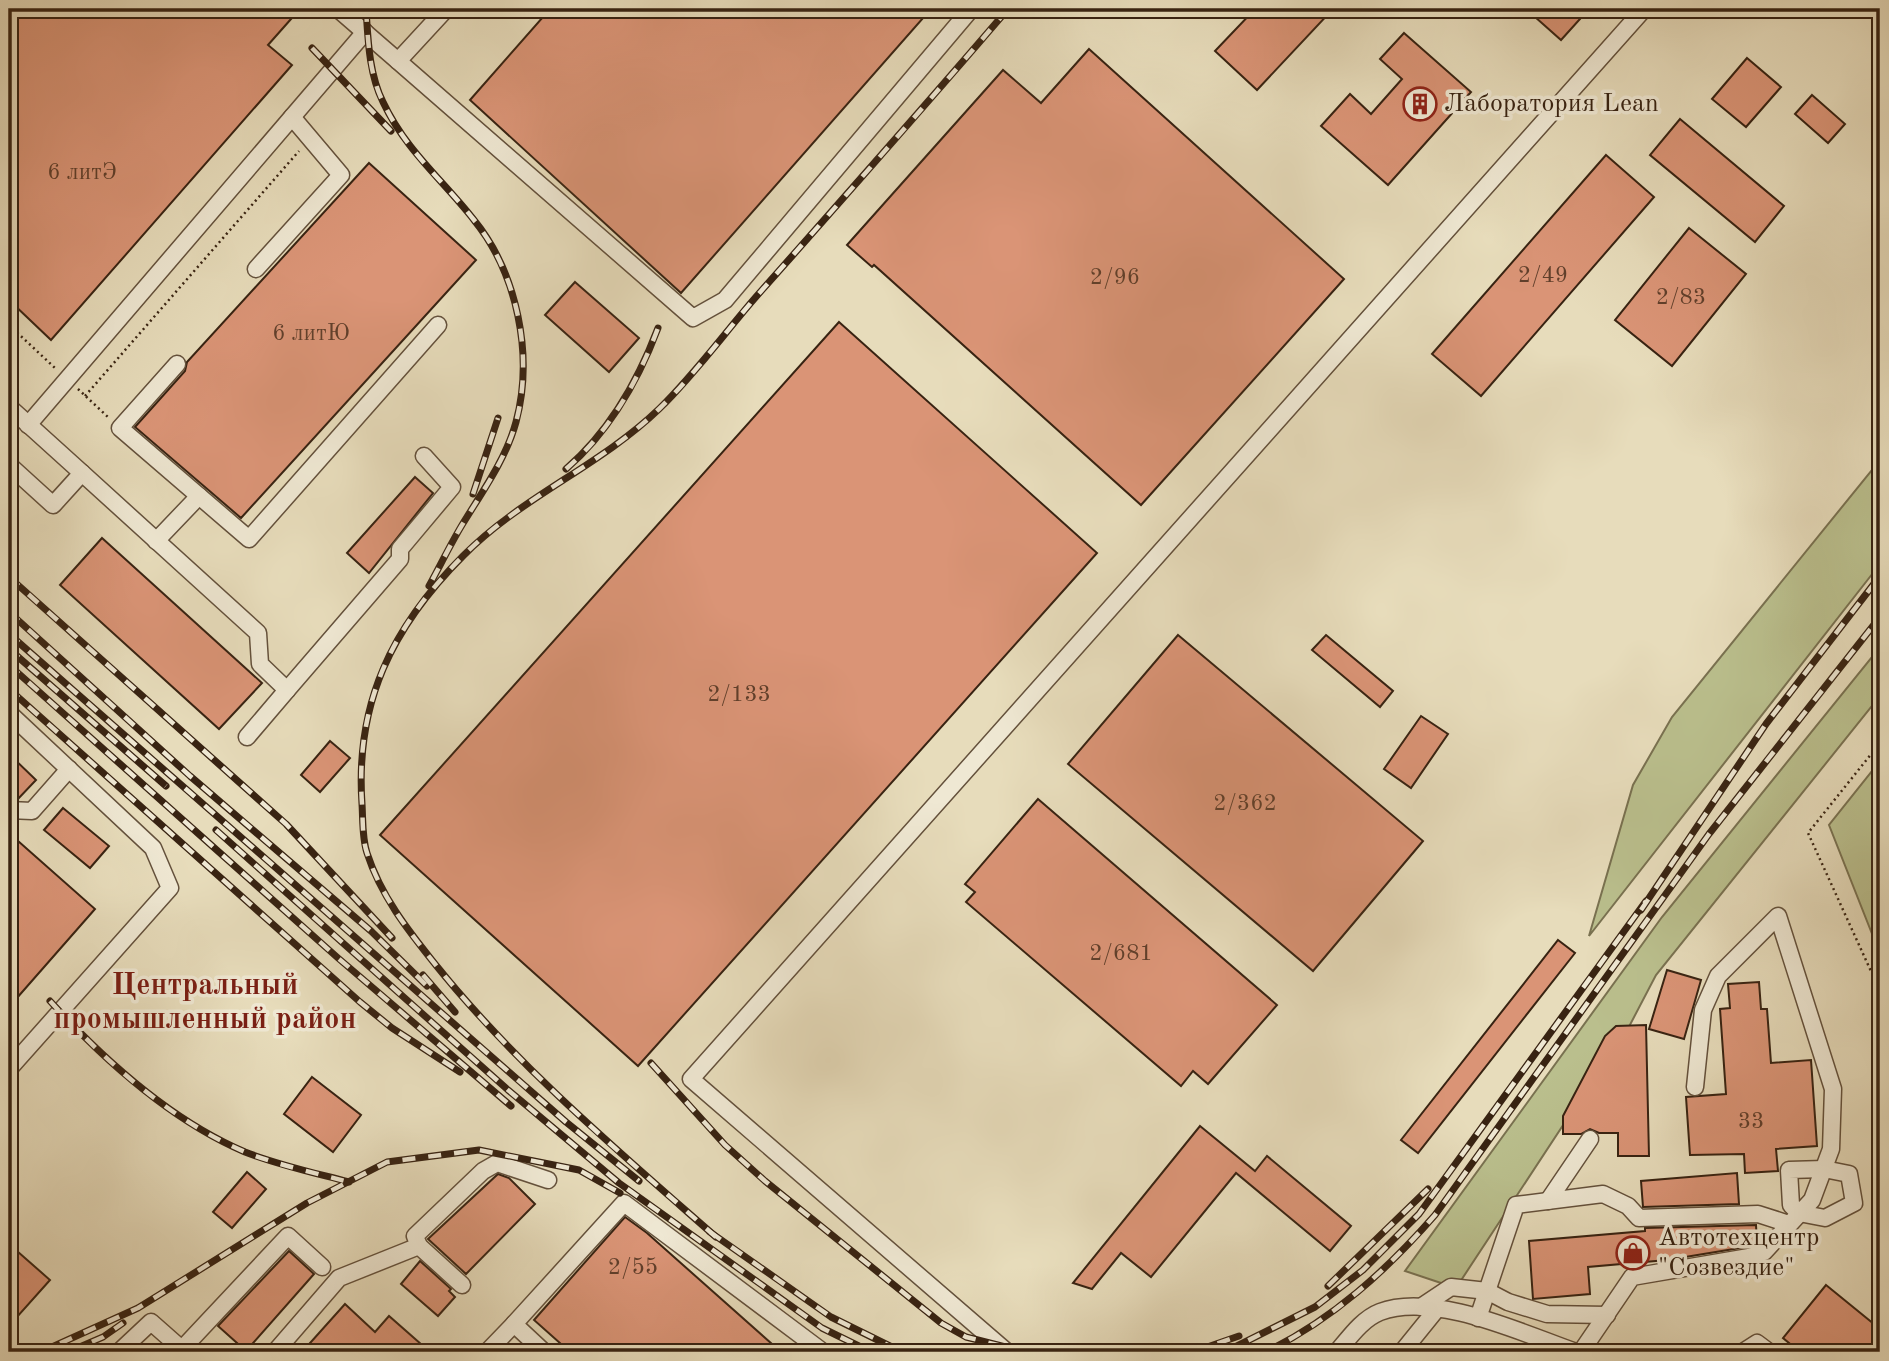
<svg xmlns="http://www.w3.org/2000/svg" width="1889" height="1361" viewBox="0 0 1889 1361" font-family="'Old Standard TT',serif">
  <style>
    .green { fill: #babf8d; stroke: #797150; stroke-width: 2 }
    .building { fill: #da9476; stroke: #382312; stroke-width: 2 }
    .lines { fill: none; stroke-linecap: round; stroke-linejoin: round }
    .minor-casing { stroke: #64513c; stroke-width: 19 }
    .path { stroke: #382312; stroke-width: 2.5; stroke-dasharray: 2 3.5; stroke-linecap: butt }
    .minor { stroke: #efe8d3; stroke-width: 16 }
    .rail-casing { stroke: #382312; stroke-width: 7 }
    .rail { stroke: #efe8d3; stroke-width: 4.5; stroke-dasharray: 13; stroke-linecap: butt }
    .labels { text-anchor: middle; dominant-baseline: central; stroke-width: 7; stroke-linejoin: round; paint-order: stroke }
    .number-label { font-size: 23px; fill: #603f2b }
    .poi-label { font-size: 26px; fill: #382312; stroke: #efe8d3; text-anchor: start }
    .quarter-label { font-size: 30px; font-weight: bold; fill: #7a1f14; stroke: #efe8d3 }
  </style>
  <rect width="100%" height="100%" fill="#e7dcbb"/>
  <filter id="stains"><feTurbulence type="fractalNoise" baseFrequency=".00286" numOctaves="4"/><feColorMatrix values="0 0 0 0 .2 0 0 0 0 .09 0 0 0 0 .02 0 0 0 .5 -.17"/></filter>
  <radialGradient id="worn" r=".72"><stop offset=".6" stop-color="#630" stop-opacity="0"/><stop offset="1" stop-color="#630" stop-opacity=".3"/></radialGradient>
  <!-- green -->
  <g class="green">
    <polygon points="1880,460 1880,564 1589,936 1633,785 1672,717"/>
    <polygon points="1880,647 1880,696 1656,975 1585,1111 1575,1107 1456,1288 1405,1271 1662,917"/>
    <polygon points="1880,761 1880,954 1829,825"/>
  </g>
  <!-- building -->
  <g class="building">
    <polygon points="9,9 279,9 291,19 268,45 292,65 51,340 9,300"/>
    <polygon points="550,9 931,9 681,293 470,100"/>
    <polygon points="1255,9 1333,9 1257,90 1215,51"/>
    <polygon points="1526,9 1589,9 1561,40"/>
    <polygon points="1404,33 1471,92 1388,185 1321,126 1350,94 1371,114 1402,79 1380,59"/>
    <polygon points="1089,49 1344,279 1141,505 874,265 872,267 847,245 1003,70 1041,103"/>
    <polygon points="1747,58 1781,87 1746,127 1712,99"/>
    <polygon points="1812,95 1845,124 1828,143 1795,114"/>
    <polygon points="1680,119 1784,206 1755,242 1650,155"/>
    <polygon points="1606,155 1654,197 1481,396 1432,354"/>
    <polygon points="369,163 476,260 241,518 135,427 185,371 187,362"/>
    <polygon points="1689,228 1746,274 1672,366 1615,320"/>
    <polygon points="575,282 639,338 609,372 545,315"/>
    <polygon points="839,322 1097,553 638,1066 380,835"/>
    <polygon points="415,477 433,493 369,573 347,553"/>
    <polygon points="102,538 262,683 219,729 60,585"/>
    <polygon points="1178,635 1423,841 1313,971 1068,764"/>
    <polygon points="1326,635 1393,691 1380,707 1312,650"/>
    <polygon points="1421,716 1448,734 1411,788 1384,769"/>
    <polygon points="330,741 350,758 320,792 301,775"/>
    <polygon points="9,754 36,780 17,800 9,800"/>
    <polygon points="1038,799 1277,1005 1208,1084 1193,1071 1181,1086 966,902 975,892 965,884"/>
    <polygon points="63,808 109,846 90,868 44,830"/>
    <polygon points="9,833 95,909 9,1007"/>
    <polygon points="1558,940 1575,953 1418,1153 1401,1140"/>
    <polygon points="1667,970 1701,980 1684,1039 1649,1029"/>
    <polygon points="1759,982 1761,1009 1767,1009 1771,1063 1811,1060 1817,1146 1776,1149 1778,1171 1745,1173 1744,1154 1690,1155 1686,1097 1726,1094 1720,1009 1730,1008 1728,984"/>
    <polygon points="1646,1025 1649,1156 1618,1156 1618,1133 1599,1133 1590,1129 1581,1134 1563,1134 1563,1116 1605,1036 1616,1026"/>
    <polygon points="312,1077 361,1115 333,1152 284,1114"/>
    <polygon points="1200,1126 1255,1171 1267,1156 1351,1226 1330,1251 1236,1173 1151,1277 1121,1253 1092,1289 1073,1283"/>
    <polygon points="247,1172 266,1189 232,1228 213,1212"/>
    <polygon points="1737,1173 1739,1204 1643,1207 1641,1181"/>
    <polygon points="498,1174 509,1178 535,1204 466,1274 428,1239"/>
    <polygon points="625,1217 647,1233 781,1352 570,1352 534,1320"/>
    <polygon points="1756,1225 1757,1243 1746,1247 1667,1260 1588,1267 1590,1294 1533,1299 1529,1241 1645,1231 1645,1228"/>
    <polygon points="9,1244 50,1280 9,1326"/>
    <polygon points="289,1251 314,1274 246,1351 218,1326"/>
    <polygon points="420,1261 451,1289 449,1291 455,1297 438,1316 401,1284"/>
    <polygon points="1826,1285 1880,1329 1880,1352 1800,1352 1783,1338"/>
    <polygon points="345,1304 375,1332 389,1316 430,1352 302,1352"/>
  </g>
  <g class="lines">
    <defs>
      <g id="minor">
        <polyline points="338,9 398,61 446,9"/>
        <polyline points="398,61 693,318 725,300 971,9"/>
        <polyline points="256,269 341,175 292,117"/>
        <polyline points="177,364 120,428 249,539 438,325"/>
        <polyline points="9,407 82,473 53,505 9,465"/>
        <polyline points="28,425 365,32"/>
        <polyline points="82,473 258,633 260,664 287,690 247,737"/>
        <polyline points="156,541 199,496"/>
        <polyline points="287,690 400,559 400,549 452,487 424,456"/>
        <polyline points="9,713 153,848 170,888 9,1069"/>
        <polyline points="9,810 32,811 69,769"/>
        <polygon points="1824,1169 1849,1174 1854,1203 1825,1218 1799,1213 1791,1205 1789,1170"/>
        <polyline points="1548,1201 1590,1139"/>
        <polyline points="419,1246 415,1236 483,1171 497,1163 548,1180"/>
        <polyline points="1421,1307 1451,1287 1487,1291 1508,1302 1547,1314 1607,1315"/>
        <polyline points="1478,1318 1516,1205 1603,1194 1628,1206 1639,1218 1758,1214 1789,1224"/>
        <polyline points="182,1349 288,1236 322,1267"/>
        <polyline points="119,1352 151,1322 185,1352"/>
        <polyline points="275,1352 339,1278 419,1246 462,1285"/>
        <polyline points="487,1352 514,1324"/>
        <polyline points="544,1352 514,1324 624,1203 823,1352"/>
        <polyline points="1007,1352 691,1079 1644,9"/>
        <path d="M1337,1352C1349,1338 1362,1319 1380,1312C1433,1291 1524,1334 1576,1352"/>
        <polyline points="1402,1352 1436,1310"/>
        <polyline points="1581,1352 1632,1277 1749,1257 1764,1252 1812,1200 1831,1149 1833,1089 1778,916 1718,976 1703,1010 1695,1087"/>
        <polyline points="1743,1352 1757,1343 1769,1352"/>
      </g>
    </defs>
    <!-- minor casing -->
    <use href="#minor" class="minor-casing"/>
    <!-- path -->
    <g class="path">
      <polyline points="9,325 55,368"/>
      <polyline points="78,389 109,418"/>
      <polyline points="85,396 299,151"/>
      <polyline points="1880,743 1808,833 1880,991"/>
    </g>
    <!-- minor -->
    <use href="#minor" class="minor"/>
    <defs>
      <g id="rail">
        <path d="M366,9C368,40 369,74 383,102C406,151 442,179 474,220C517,273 534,355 516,422C506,459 482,492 462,525C450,545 440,566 429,586"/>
        <polyline points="312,48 391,131"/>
        <path d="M566,469C610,431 638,381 658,328"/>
        <polyline points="473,494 498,418"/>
        <polyline points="9,577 286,824 392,938"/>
        <polyline points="9,612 190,776 371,931 427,986"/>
        <polyline points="9,634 566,1122 639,1181"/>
        <polyline points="9,649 166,786"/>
        <polyline points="9,665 338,958 511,1106"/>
        <polyline points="9,689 360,1002 392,1028 460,1072"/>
        <polyline points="216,830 508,1090 619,1183 822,1328 871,1352"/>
        <polyline points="1641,910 1766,724 1880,576"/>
        <polyline points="423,975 455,1012"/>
        <path d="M50,1001C104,1060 170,1120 245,1152C278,1165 315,1173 349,1182"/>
        <polyline points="651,1063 725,1145 765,1181 941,1323 966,1337 1026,1352"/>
        <polyline points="710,1232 831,1317 902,1352"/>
        <path d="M716,1237C618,1151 516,1065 435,964C407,929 381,896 367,853C362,838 363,820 362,804C355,703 392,627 463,556C521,497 600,466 659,409C694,375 723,335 755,298C840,202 925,106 1008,9"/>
        <polyline points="1328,1286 1428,1189"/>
        <polyline points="9,1350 52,1347 138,1308 307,1203 387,1162 479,1150 579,1170 620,1193"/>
        <polyline points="68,1352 103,1337 123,1323"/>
        <polyline points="1193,1352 1239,1336"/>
        <polyline points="1225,1352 1315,1307 1363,1270 1419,1214 1646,901"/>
        <path d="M1266,1352C1333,1319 1386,1271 1435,1215L1709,834L1880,617"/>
      </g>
    </defs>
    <!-- rail casing -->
    <use href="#rail" class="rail-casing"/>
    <!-- rail -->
    <use href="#rail" class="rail"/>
  </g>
  <!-- icons -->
  <defs>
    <symbol id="building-ring" viewBox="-11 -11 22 22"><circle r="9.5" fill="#efe8d3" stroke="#8f2418" stroke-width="1.5"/><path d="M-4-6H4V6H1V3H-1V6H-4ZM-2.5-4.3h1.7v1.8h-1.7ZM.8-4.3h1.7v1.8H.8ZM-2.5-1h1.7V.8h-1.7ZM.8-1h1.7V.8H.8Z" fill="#8f2418"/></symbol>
    <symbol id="shop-ring" viewBox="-11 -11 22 22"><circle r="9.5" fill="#efe8d3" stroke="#8f2418" stroke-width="1.5"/><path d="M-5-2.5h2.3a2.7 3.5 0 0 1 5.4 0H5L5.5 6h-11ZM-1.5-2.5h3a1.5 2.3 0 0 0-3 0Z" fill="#8f2418"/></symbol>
  </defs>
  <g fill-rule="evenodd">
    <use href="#building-ring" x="1401" y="85" width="38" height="38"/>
    <use href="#shop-ring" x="1614" y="1234" width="38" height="38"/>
  </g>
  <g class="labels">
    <!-- number labels -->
    <g class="number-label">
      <text x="82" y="172">6 литЭ</text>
      <text x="1543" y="275">2/49</text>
      <text x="1115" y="277">2/96</text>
      <text x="1681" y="297">2/83</text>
      <text x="311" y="333">6 литЮ</text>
      <text x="739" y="694">2/133</text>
      <text x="1245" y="803">2/362</text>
      <text x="1121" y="953">2/681</text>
      <text x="1751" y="1121">33</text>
      <text x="633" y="1267">2/55</text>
    </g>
    <!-- poi labels -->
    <g class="poi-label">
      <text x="1444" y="104">Лаборатория Lean</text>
      <text x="1658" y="1238">Автотехцентр<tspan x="1658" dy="30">"Созвездие"</tspan></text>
    </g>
    <!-- quarter labels -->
    <g class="quarter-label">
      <text x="205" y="986">Центральный<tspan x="205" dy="34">промышленный район</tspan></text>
    </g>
  </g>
  <!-- margin -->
  <rect width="1889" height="1361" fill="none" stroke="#e7dcbb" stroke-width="35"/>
  <rect x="10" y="10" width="1868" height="1340" fill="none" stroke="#382312" stroke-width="3.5"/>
  <rect x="18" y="18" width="1854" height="1326" fill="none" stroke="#382312" stroke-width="2"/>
  <rect width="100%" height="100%" filter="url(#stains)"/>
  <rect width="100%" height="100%" fill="url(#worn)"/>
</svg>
